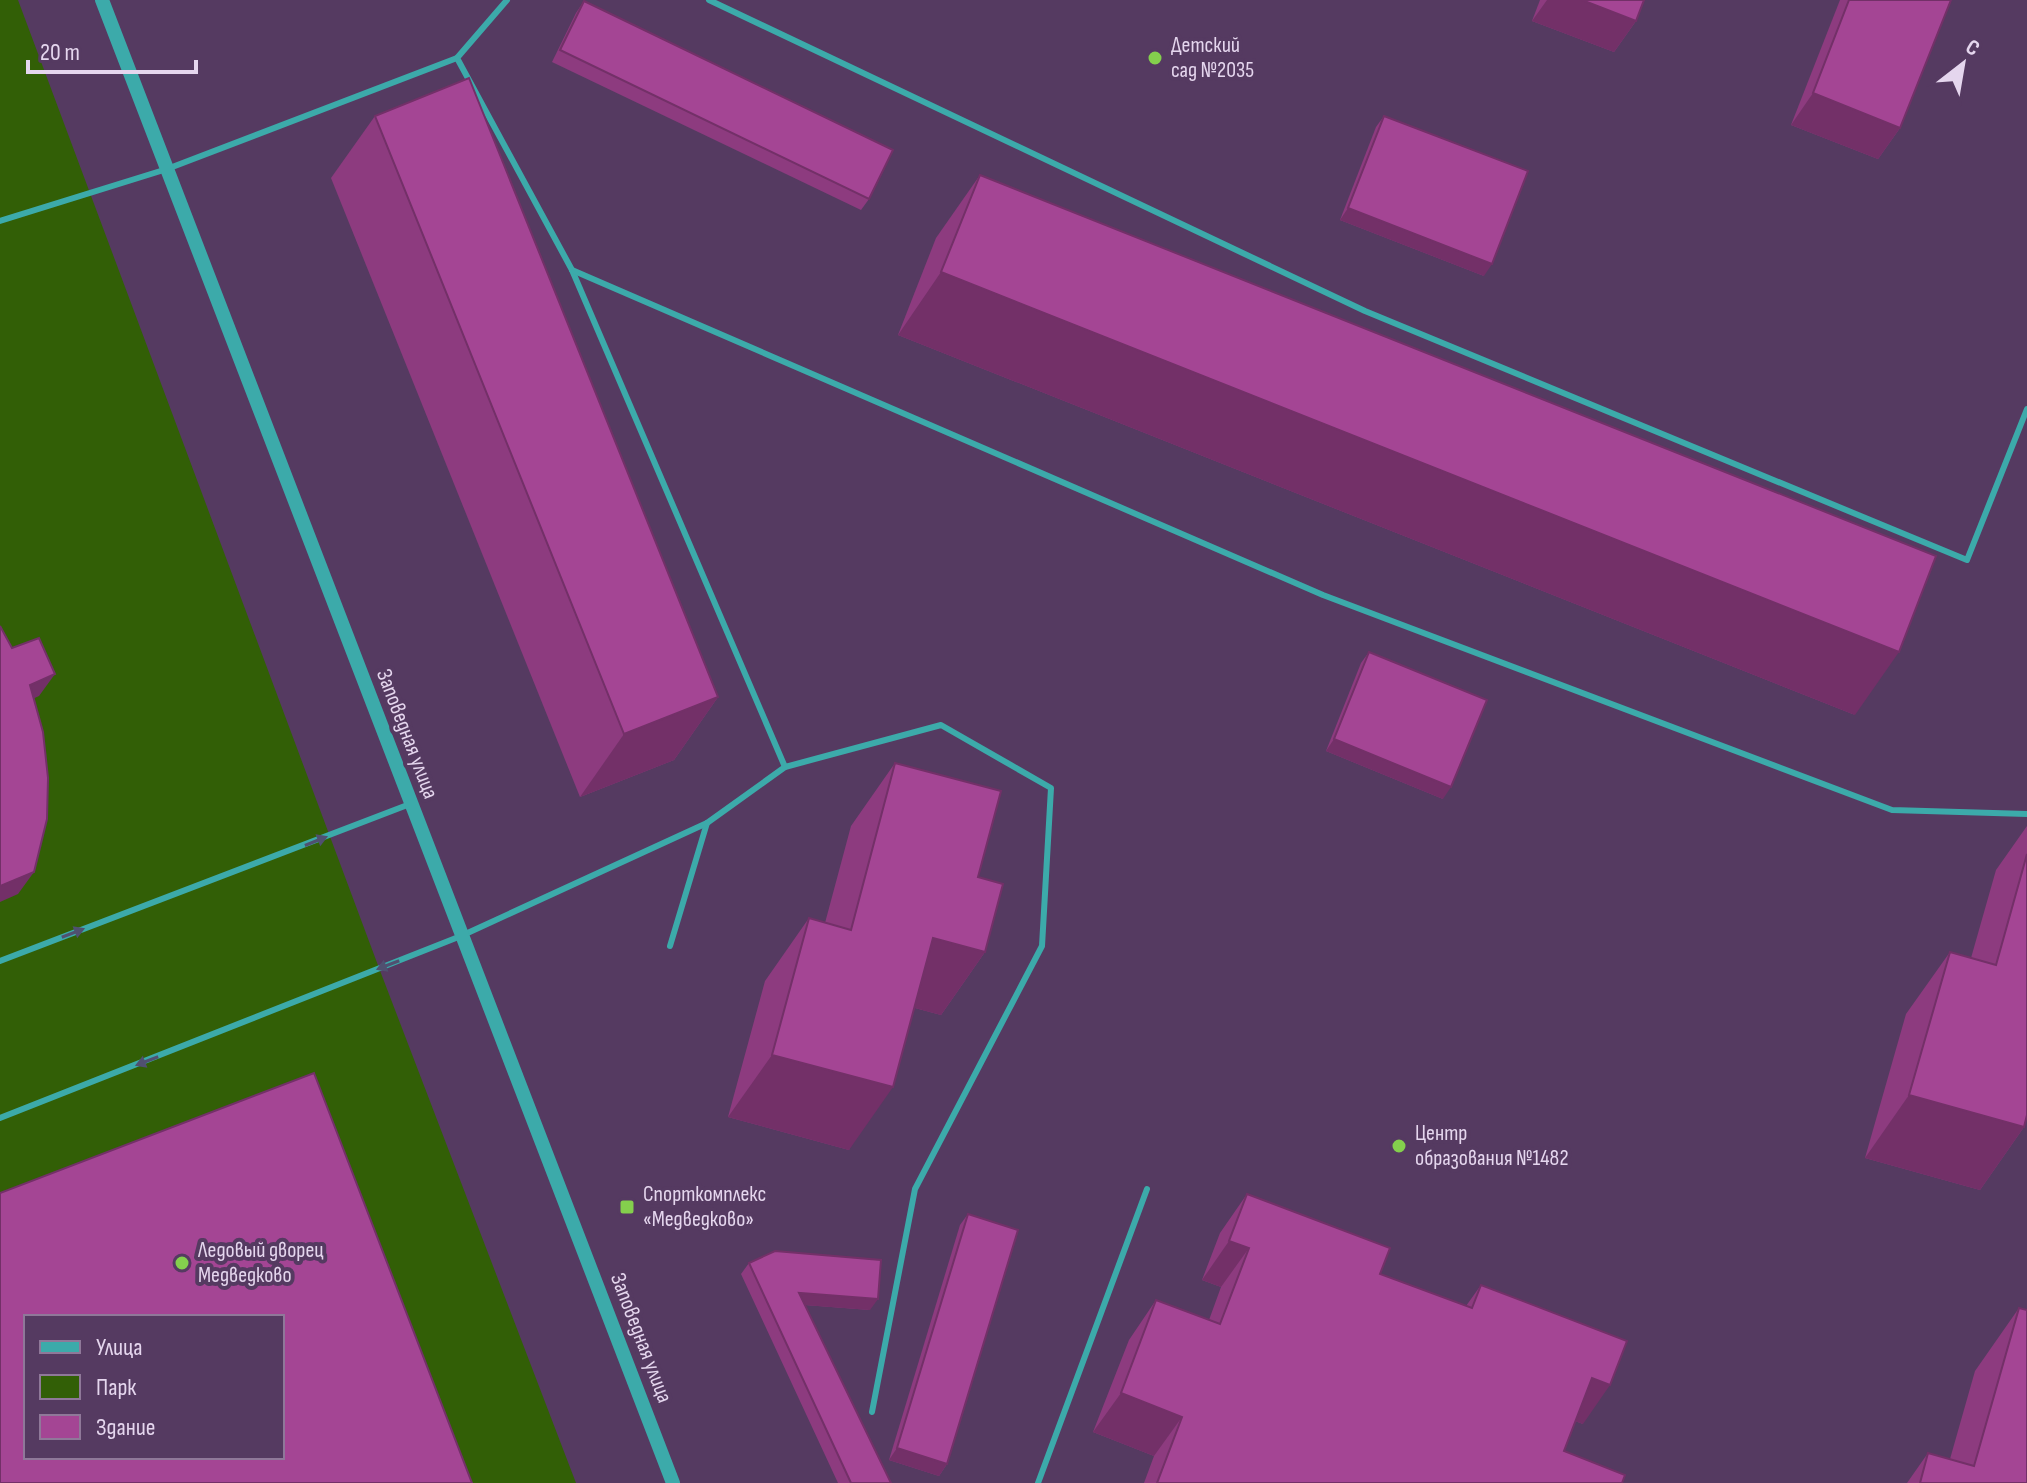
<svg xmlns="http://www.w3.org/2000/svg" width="2027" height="1483" viewBox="0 0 2027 1483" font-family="'Sofia Sans Condensed',sans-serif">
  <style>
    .green { fill: #325f06; fill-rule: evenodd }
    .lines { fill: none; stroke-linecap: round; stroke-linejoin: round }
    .service { stroke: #3caaaa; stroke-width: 6 }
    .tertiary { stroke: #3caaaa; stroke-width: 14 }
    .wall { fill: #8d3b7f }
    .shaded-wall { fill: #733068 }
    .building { fill: #a44594; stroke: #733068; stroke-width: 2; fill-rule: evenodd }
    .oneway { fill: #505070 }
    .poi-dot { fill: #84cf4d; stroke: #553a61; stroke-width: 3 }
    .labels { text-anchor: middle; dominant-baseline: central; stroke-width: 8; stroke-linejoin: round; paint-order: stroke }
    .poi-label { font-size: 22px; fill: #e5d6ee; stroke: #553a61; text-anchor: start }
    .street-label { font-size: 22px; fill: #e5d6ee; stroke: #553a61 }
  </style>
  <rect width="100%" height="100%" fill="#553a61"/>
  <!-- green -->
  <path class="green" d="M0,0H18L379,968L576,1483H0ZM26,1317H282V1457H26Z"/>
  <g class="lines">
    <!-- service -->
    <g class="service">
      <polyline points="507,0 457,58 572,270 785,767"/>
      <polyline points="709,0 1365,311 1967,560 2027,409"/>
      <polyline points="0,221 167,169 457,58"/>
      <polyline points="572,270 1323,595 1892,810 2027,814"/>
      <polyline points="670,946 707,823"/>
      <polyline points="0,961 410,804"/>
      <polyline points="0,1118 461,936 707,823 785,767 941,725 1051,788 1042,946 915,1189 872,1412"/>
      <polyline points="1038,1483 1147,1189"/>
    </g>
    <!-- tertiary -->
    <polyline class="tertiary" points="102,0 673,1483"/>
  </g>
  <!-- wall -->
  <g class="wall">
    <polygon points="1540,0 1644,0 1636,21 1614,52 1532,21"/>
    <polygon points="1840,0 1951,0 1900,128 1878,159 1791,125"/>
    <polygon points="584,1 869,199 861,210 552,62 576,13"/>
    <polygon points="375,116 718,697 674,760 580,797 331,178"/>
    <polygon points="1384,116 1484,276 1340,220 1376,127"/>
    <polygon points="980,175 1855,715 898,335 936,238"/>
    <polygon points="1369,652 1443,799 1326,751 1361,663"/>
    <polygon points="895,763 978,877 985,952 941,1015 915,1008 849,1150 728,1117 765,981 809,918 825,923 851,826"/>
    <polygon points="2027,826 2027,1116 2024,1127 1980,1190 1865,1158 1906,1014 1950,952 1971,958 1996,870"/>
    <polygon points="1247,1194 1380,1274 1466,1306 1481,1285 1583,1424 1575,1421 1564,1451 1622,1483 1144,1483 1154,1456 1093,1432 1129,1340 1156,1300 1209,1320 1221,1287 1202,1280 1220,1233"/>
    <polygon points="968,1214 947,1464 939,1476 889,1460 960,1225"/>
    <polygon points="749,1263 870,1310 805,1305 891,1483 838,1483 741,1274"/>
    <polygon points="2019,1308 2027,1483 1907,1483 1928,1453 1950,1459 1975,1371"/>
  </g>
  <!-- shaded-wall -->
  <g class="shaded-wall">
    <polygon points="1547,0 1582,0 1636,21 1614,52 1532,21"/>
    <polygon points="1813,93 1900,128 1878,159 1791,125"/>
    <polygon points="1348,208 1492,264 1484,276 1340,220"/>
    <polygon points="941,272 1899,652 1855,715 898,335"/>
    <polygon points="55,674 39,696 15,707 30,685"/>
    <polygon points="718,697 674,760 580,797 624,734"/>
    <polygon points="1334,739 1451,787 1443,799 1326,751"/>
    <polygon points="34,872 18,894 0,902 0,886"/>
    <polygon points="933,938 985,952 941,1015 889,1001"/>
    <polygon points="772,1055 893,1087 849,1150 728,1117"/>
    <polygon points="1909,1095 2024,1127 1980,1190 1865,1158"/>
    <polygon points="1229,1241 1249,1248 1221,1287 1202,1280"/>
    <polygon points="799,1293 878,1299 870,1310 791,1304"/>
    <polygon points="1592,1378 1610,1385 1583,1424 1564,1417"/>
    <polygon points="1121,1393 1182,1417 1154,1456 1093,1432"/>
    <polygon points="897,1448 947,1464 939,1476 889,1460"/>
  </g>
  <!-- building -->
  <g class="building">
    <polygon points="1582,0 1644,0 1636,21"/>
    <polygon points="1849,0 1951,0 1900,128 1813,93"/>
    <polygon points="584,1 893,150 869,199 560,50"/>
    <polygon points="469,78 718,697 624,734 375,116"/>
    <polygon points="1384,116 1528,171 1492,264 1348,208"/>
    <polygon points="980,175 1936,556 1899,652 941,272"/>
    <polygon points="0,626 12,648 39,638 55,674 30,685 43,732 48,778 47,819 34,872 0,886"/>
    <polygon points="1369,652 1487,700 1451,787 1334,739"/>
    <polygon points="895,763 1001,791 978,877 1003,884 985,952 933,938 893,1087 772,1055 809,918 851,930"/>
    <polygon points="2027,854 2027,1115 2024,1127 1909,1095 1950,952 1996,965"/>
    <path d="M314,1073L472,1483H0V1193ZM26,1317H282V1457H26Z"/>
    <polygon points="1247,1194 1390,1248 1380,1274 1472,1308 1481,1285 1627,1341 1610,1385 1592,1378 1564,1451 1625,1475 1622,1483 1157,1483 1182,1417 1121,1393 1156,1300 1220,1324 1249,1248 1229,1241"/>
    <polygon points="968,1214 1018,1230 947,1464 897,1448"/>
    <polygon points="775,1251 881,1260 878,1299 799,1293 891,1483 851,1483 749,1263"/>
    <polygon points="2019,1308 2027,1310 2027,1483 1920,1483 1928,1453 1974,1466"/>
  </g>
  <!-- one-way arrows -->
  <defs><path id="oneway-solid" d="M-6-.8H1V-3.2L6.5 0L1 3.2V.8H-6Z" transform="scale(2)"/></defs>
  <g class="oneway">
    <use href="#oneway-solid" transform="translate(316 841) rotate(-22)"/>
    <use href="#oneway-solid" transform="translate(73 933) rotate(-21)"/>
    <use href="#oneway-solid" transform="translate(388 965) rotate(159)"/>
    <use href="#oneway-solid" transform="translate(147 1061) rotate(159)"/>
  </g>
  <!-- markers -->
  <g class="poi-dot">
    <circle cx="1155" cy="58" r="8"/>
    <circle cx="1399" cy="1146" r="8"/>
    <rect x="619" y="1199" width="16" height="16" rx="4"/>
    <circle cx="182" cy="1263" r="8"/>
  </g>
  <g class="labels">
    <!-- poi labels -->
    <g class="poi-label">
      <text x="1171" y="45">Детский<tspan x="1171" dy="25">сад №2035</tspan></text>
      <text x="1415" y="1133">Центр<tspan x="1415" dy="25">образования №1482</tspan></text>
      <text x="643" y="1194">Спорткомплекс<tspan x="643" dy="25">«Медведково»</tspan></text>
      <text x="198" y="1250">Ледовый дворец<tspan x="198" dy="25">Медведково</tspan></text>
    </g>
    <!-- street labels -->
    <g class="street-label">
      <text transform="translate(407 734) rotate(69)">Заповедная улица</text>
      <text transform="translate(641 1338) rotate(69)">Заповедная улица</text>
    </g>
  </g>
  <!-- legend -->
  <rect x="24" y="1315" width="260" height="144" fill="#553a61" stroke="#8f7899" stroke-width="2"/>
  <rect x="40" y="1341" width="40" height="12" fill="#3caaaa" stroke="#8f7899" stroke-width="2"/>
  <text x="96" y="1355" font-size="24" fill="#e5d6ee">Улица</text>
  <rect x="40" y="1375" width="40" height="24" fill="#325f06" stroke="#8f7899" stroke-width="2"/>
  <text x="96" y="1395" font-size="24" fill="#e5d6ee">Парк</text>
  <rect x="40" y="1415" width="40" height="24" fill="#a44594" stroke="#8f7899" stroke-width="2"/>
  <text x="96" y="1435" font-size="24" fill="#e5d6ee">Здание</text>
  <!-- north arrow -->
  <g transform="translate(1963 64) rotate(31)" stroke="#553a61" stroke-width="6" paint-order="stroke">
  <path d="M0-6L14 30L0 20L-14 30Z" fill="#e5d6ee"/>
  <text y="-12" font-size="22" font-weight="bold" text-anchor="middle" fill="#e5d6ee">С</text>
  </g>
  <!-- scale -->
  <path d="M28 60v12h168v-12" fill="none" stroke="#e5d6ee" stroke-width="4"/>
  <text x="40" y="60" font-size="24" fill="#e5d6ee" stroke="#553a61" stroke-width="6" paint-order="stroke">20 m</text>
</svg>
